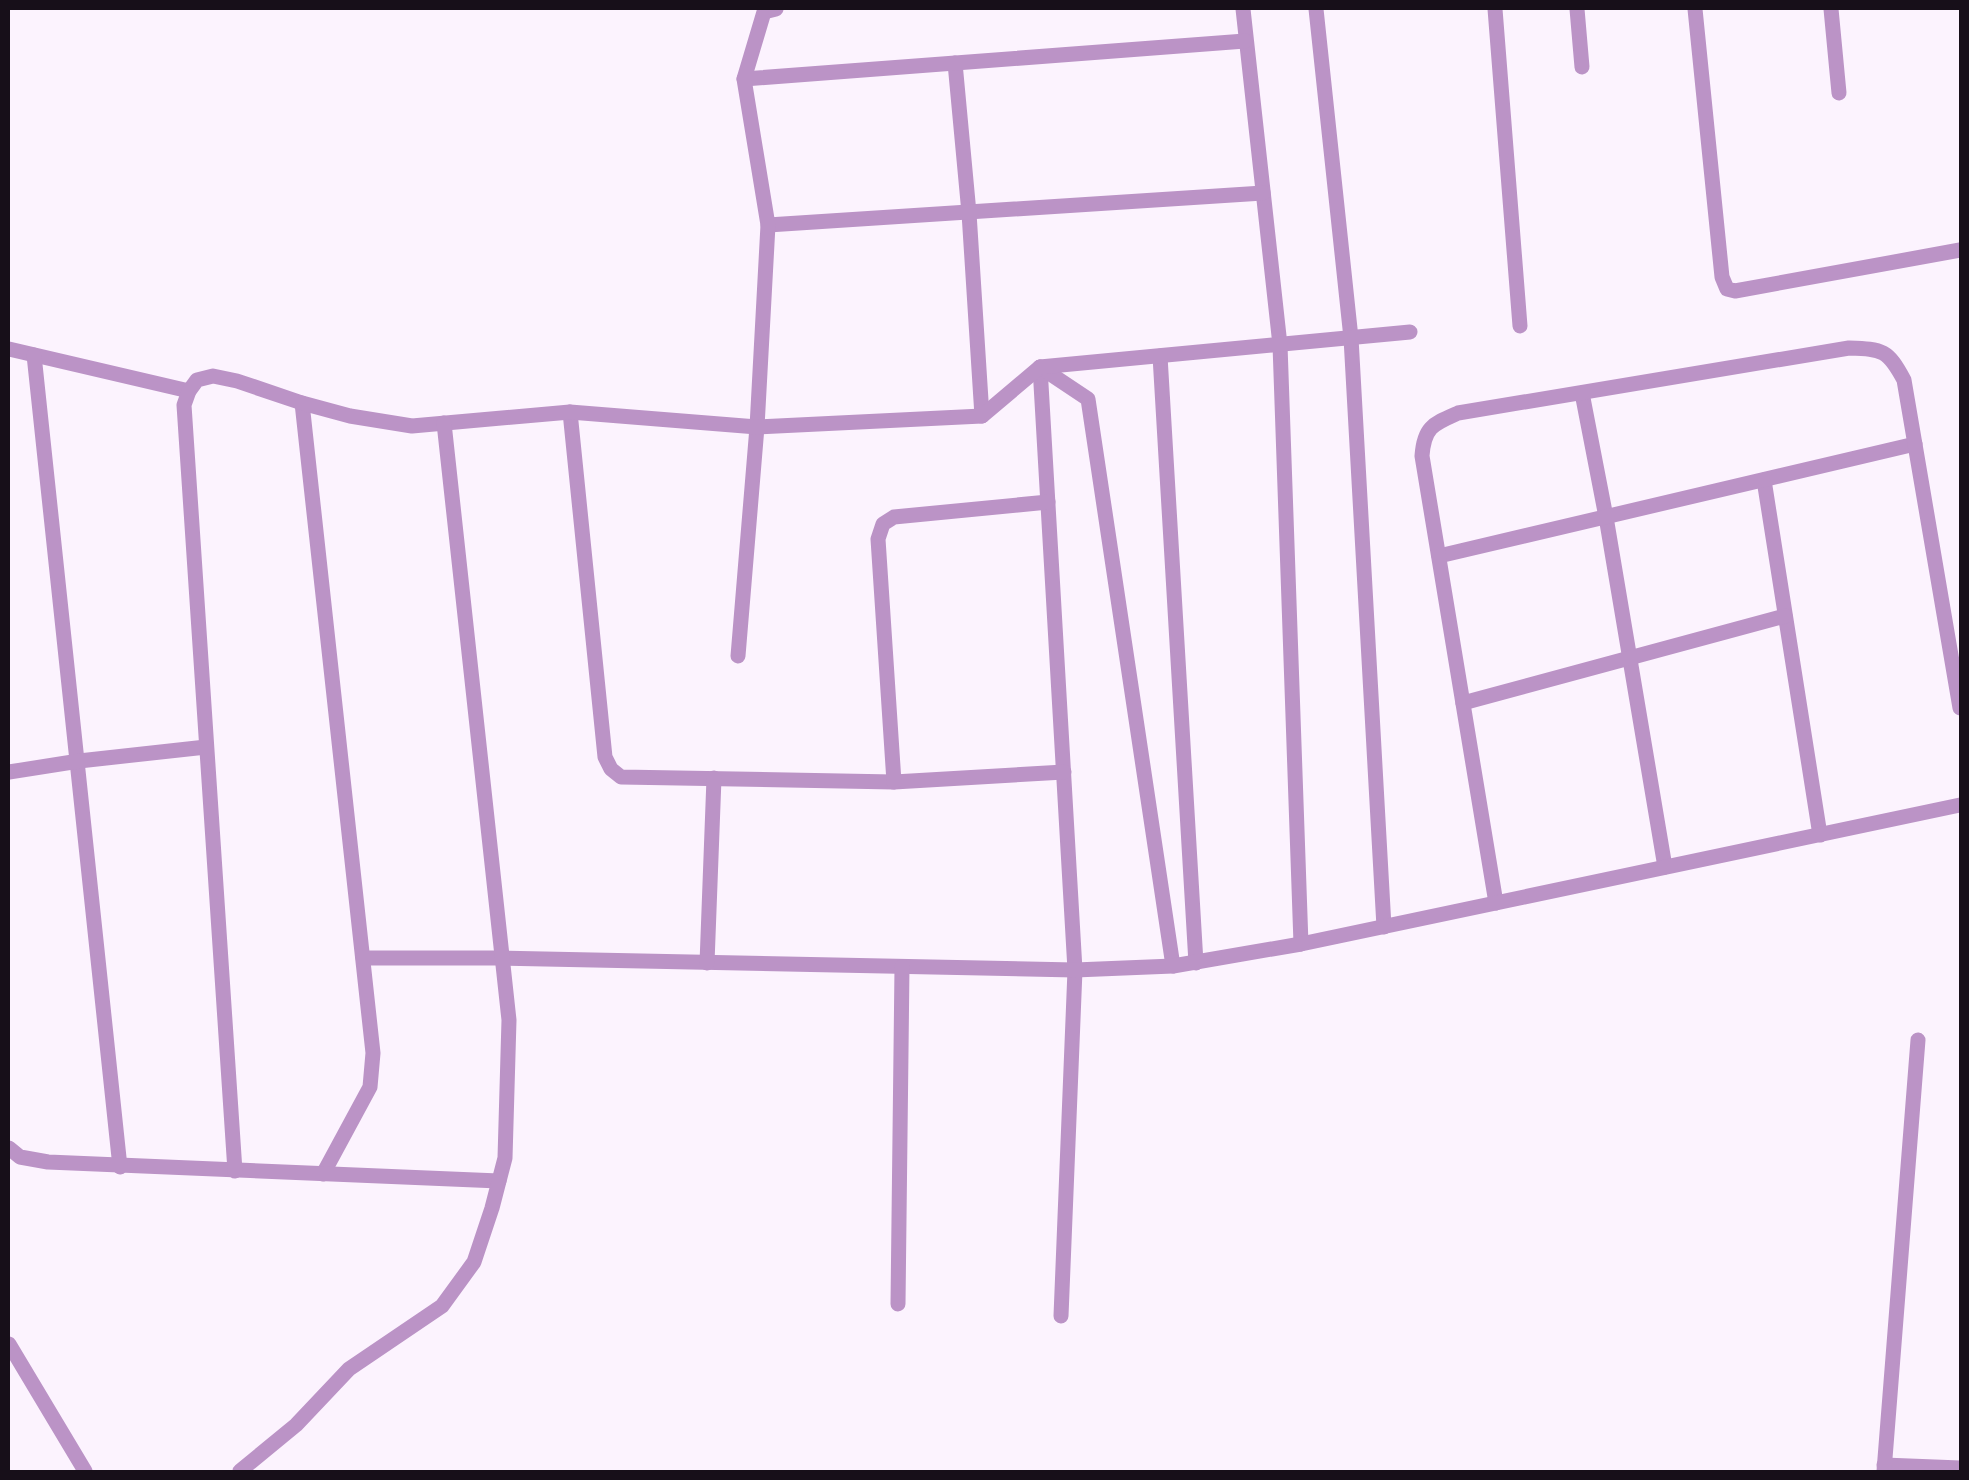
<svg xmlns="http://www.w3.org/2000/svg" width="1969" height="1480" viewBox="0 0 1969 1480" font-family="'Nunito Sans',sans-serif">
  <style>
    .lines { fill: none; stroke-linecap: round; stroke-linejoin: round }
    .street { stroke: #bb93c6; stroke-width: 15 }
  </style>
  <rect width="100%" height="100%" fill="#fcf3fe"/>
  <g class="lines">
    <!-- street -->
    <g class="street">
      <polyline points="1243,9 1280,345 1301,944"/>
      <polyline points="1316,9 1351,338 1384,927"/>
      <polyline points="1495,9 1520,326"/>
      <polyline points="1577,9 1582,67"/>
      <polyline points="1695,9 1722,277 1727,289 1735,291 1960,250"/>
      <polyline points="1831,9 1839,93"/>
      <polyline points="955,63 969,213 982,416"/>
      <polyline points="744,79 1245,41"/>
      <polyline points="768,225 1263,193"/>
      <polyline points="9,349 189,391"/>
      <polyline points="34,355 120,1167"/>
      <polyline points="1160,356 1196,963"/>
      <polyline points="1040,367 1075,970 1061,1316"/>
      <polyline points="1040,367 1088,399 1173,966"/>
      <polyline points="1582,393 1606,517 1665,867"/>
      <polyline points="302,403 373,1053 370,1087 323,1174"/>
      <polyline points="570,412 605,757 611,769 621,777 894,782 1064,772"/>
      <polyline points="1764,480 1820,835"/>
      <polyline points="1439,556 1915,444"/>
      <polyline points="738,656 757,427 768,225 744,79 764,12 776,9"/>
      <polyline points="1463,703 1785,616"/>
      <polyline points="9,772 79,761 206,747"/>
      <polyline points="894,782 878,539 883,524 894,517 1048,502"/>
      <path d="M1496,903L1422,456C1424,427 1433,424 1458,413L1849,348C1883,349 1888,350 1904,380L1960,708"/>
      <polyline points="363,958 502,958 1075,970 1173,966 1301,944 1960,805"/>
      <polyline points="707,963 714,778"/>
      <polyline points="9,1148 20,1157 48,1162 499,1181"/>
      <polyline points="235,1171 184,405 189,391 197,380 213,376 237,381 302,403 350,416 412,426 570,412 757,427 982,416 1040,367 1410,332"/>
      <polyline points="898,1304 902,967"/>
      <polyline points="9,1344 85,1471"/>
      <polyline points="1884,1465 1960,1468"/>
      <polyline points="240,1471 296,1425 349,1369 442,1306 474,1262 492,1208 505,1158 509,1020 444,423"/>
      <polyline points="1884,1471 1918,1040"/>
    </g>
  </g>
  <!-- border -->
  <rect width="1969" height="1480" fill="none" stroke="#170f19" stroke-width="20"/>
</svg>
